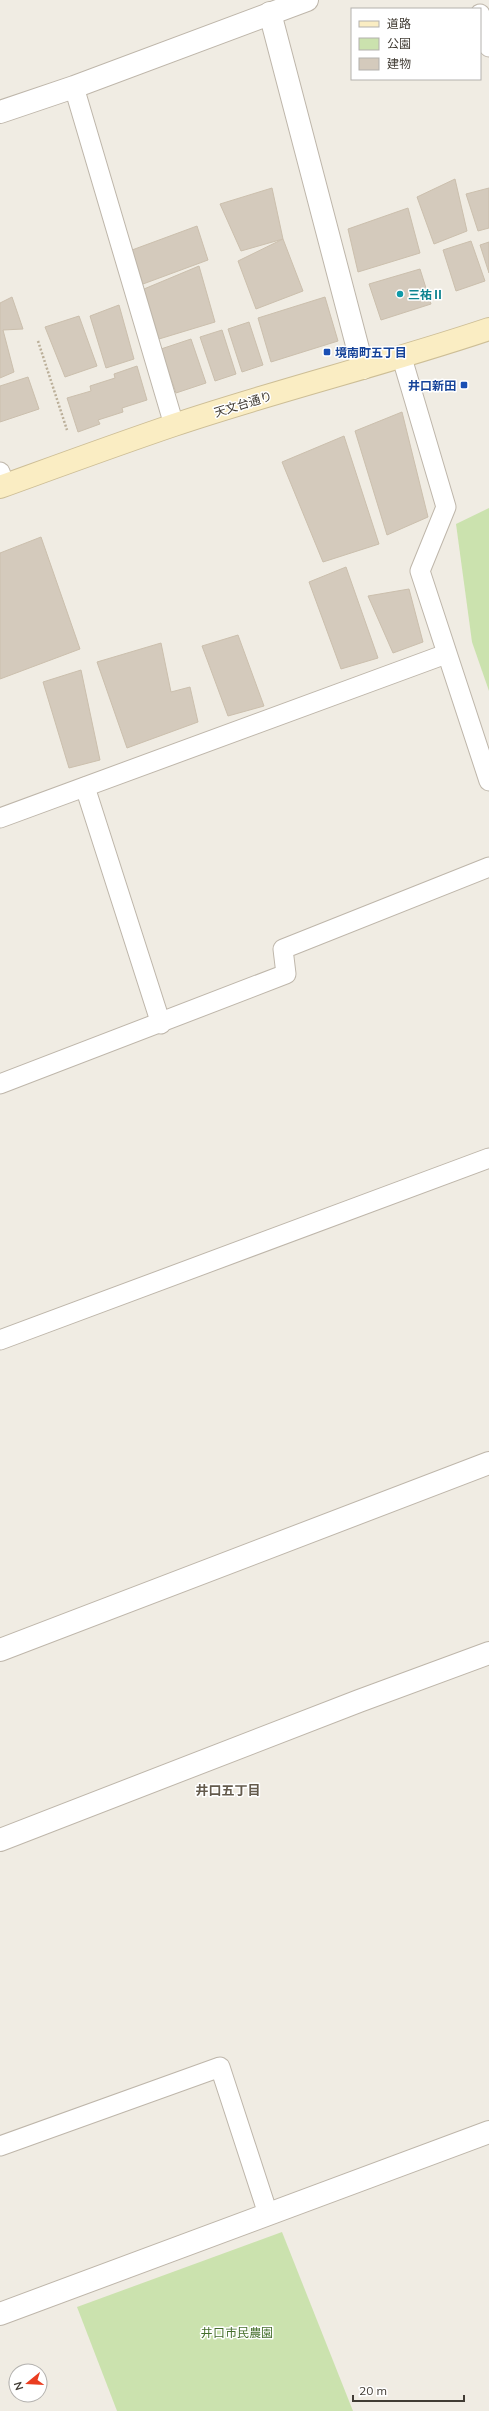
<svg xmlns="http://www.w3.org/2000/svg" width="489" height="2411" viewBox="0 0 489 2411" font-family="Mulish,'Noto Sans JP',sans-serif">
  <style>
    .green { fill: #cbe2ae }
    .building { fill: #d4cabc; stroke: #cbbfad }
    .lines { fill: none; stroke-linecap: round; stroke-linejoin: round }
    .service-casing { stroke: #beb6aa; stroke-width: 21 }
    .minor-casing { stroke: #beb6aa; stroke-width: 24 }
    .secondary-casing { stroke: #cdbe96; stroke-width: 24 }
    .path { stroke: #bbaf99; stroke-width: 2.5; stroke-dasharray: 2 2; stroke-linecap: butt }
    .service { stroke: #fff; stroke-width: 19 }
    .minor { stroke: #fff; stroke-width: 22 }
    .secondary { stroke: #faedc3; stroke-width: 22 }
    .culture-dot { fill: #0f9aa8; stroke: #fff; stroke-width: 1.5 }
    .transit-dot { fill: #1a4fb4; stroke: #fff; stroke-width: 1.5 }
    .labels { text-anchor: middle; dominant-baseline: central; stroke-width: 3; stroke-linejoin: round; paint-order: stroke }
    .culture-label { font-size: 12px; font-weight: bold; fill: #0d838f; stroke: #fff; text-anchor: start }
    .transit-label { font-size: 12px; font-weight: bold; fill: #164399; stroke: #fff; text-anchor: start }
    .street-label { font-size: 12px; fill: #413c34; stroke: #fff }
    .park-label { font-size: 12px; fill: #456e2c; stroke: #fff }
    .neighbourhood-label { font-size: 13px; font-weight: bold; fill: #635a4c; stroke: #fff }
  </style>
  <rect width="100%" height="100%" fill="#f0ece3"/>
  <!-- green -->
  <g class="green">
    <polygon points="489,508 489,691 472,642 456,524"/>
    <polygon points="282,2232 353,2411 117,2411 77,2307"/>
  </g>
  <!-- building -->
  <g class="building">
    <polygon points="455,179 467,231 434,244 417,197"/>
    <polygon points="272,188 283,239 241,251 220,204"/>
    <polygon points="489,188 489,228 478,231 466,194"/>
    <polygon points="408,208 420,253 358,272 348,229"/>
    <polygon points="197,226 208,260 143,284 132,250"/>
    <polygon points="283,239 303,291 256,309 238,261"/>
    <polygon points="471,241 485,281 456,291 443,250"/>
    <polygon points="489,242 489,273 480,245"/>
    <polygon points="199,266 215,322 159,339 144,289"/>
    <polygon points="420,269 431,304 381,320 369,284"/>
    <polygon points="12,297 23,329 3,330 14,372 0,378 0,303"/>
    <polygon points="325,297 338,341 271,362 258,318"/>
    <polygon points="119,305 134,359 106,368 90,316"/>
    <polygon points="79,316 97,366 65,377 45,327"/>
    <polygon points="249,322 263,365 242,372 228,329"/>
    <polygon points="222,330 236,374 215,381 200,337"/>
    <polygon points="191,339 206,383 176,393 161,349"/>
    <polygon points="137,366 147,400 122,408 123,412 98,420 100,424 78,432 67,398 91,391 90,386 115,378 114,374"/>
    <polygon points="28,377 39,409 0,422 0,386"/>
    <polygon points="402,412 428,517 387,535 355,431"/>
    <polygon points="344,436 379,544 323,562 282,462"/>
    <polygon points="41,537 80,649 0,679 0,553"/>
    <polygon points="346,567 378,658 341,669 309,582"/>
    <polygon points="409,589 423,642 393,653 368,596"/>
    <polygon points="238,635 264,706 228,716 202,646"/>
    <polygon points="161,643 171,692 190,687 198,722 127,748 97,662"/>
    <polygon points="81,670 100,760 69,768 43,682"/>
  </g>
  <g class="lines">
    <defs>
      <g id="service">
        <polyline points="480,14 489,47"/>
        <polyline points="74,87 174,425"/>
        <polyline points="402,358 446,507 420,571 489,781"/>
        <polyline points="0,472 5,486"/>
        <polyline points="85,787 161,1024"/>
        <polyline points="0,818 446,654"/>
        <polyline points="0,1084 286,974 283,949 489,867"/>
        <polyline points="0,1340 489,1158"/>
        <polyline points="0,2146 220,2067 268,2214"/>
      </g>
      <g id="minor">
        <polyline points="270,13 363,368"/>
        <polyline points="0,112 74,87 307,0"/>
        <polyline points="0,1650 489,1463"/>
        <polyline points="0,1840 359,1701 489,1653"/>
        <polyline points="0,2314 489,2132"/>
      </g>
      <path id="secondary" d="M0,487C58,466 115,445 174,425C278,390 385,364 489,329"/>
    </defs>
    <!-- service casing -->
    <use href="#service" class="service-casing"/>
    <!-- minor casing -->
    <use href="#minor" class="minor-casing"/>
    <!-- secondary casing -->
    <use href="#secondary" class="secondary-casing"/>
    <!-- path -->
    <polyline class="path" points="38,341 67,430"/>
    <!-- service -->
    <use href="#service" class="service"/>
    <!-- minor -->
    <use href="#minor" class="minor"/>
    <!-- secondary -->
    <use href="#secondary" class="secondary"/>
  </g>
  <!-- markers -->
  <circle class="culture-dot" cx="400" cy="294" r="4"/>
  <g class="transit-dot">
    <rect x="323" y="348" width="8" height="8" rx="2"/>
    <rect x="460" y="381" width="8" height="8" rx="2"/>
  </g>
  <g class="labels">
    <!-- culture labels -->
    <g class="culture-label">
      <text x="408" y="294">三祐Ⅱ</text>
    </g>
    <!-- transit labels -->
    <g class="transit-label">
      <text x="335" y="352">境南町五丁目</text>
      <text x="456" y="385" text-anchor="end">井口新田</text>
    </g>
    <!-- street labels -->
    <g class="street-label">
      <text transform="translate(243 404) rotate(-17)">天文台通り</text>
    </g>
    <!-- park labels -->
    <g class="park-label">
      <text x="237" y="2332">井口市民農園</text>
    </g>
    <!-- neighbourhood labels -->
    <g class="neighbourhood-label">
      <text x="228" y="1790">井口五丁目</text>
    </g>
  </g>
  <!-- legend -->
  <rect x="351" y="8" width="130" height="72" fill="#ffffff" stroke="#b3b1ae"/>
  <rect x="359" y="21" width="20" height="6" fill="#faedc3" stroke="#b3b1ae"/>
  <text x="387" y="28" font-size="12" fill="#413c34">道路</text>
  <rect x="359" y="38" width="20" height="12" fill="#cbe2ae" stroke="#b3b1ae"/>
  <text x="387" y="48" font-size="12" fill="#413c34">公園</text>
  <rect x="359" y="58" width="20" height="12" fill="#d4cabc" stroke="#b3b1ae"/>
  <text x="387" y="68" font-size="12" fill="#413c34">建物</text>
  <!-- north arrow -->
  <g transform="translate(28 2383) rotate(252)"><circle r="19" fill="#ffffff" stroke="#b3b1ae"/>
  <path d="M0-3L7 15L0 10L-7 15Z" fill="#ea3d20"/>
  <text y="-6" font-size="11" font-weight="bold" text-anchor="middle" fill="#413c34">N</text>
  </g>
  <!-- scale -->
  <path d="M353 2395v6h111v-6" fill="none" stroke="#413c34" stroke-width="2"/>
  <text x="359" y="2395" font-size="12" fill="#413c34" stroke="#ffffff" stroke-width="3" paint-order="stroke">20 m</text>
</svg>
